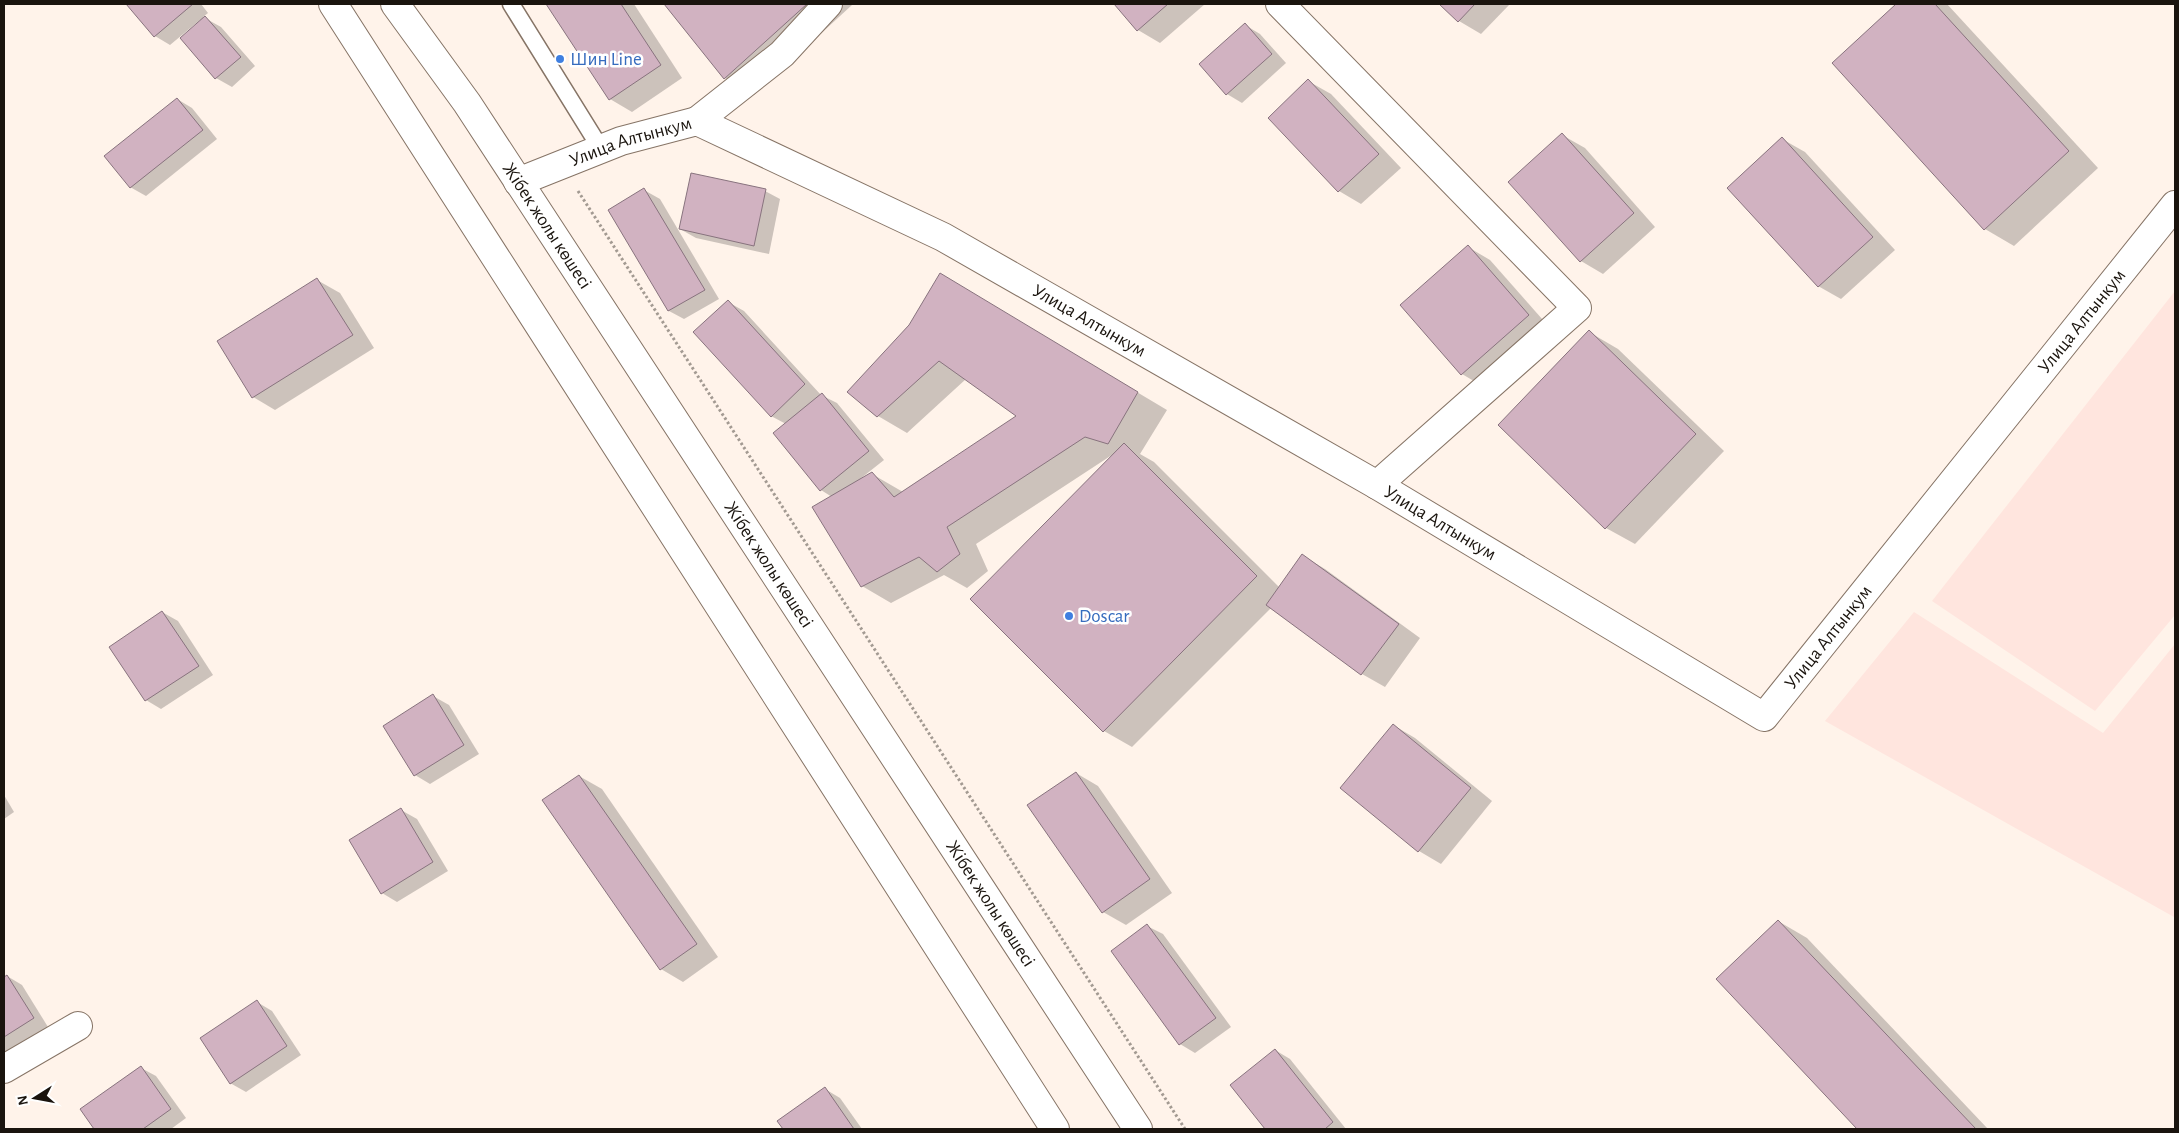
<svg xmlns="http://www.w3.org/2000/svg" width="2179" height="1133" viewBox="0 0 2179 1133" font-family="'Alegreya Sans',sans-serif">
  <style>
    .industrial { fill: #ffe5de }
    .shadow { fill: #0003 }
    .building { fill: #d1b2c1; stroke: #88737e }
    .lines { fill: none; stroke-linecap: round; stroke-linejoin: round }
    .lane-casing { stroke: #867466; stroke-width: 19 }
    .street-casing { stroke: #867466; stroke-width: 30 }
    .primary-casing { stroke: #867466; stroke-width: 30 }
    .path { stroke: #a39a92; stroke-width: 3; stroke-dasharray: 2.5 2.5; stroke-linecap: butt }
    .lane { stroke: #fff; stroke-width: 16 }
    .street { stroke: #fff; stroke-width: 28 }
    .primary { stroke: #fff; stroke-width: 28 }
    .shop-dot { fill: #3f7fe0; stroke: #fff; stroke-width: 2 }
    .labels { text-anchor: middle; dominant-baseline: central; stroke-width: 5; stroke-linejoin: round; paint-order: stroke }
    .shop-label { font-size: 19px; fill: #366cbe; stroke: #fff; text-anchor: start }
    .street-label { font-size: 19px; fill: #1a140e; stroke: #fff }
  </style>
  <rect width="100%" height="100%" fill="#fff3ea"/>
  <!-- industrial -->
  <g class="industrial">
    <polygon points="2175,291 2175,615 2095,711 1932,601"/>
    <polygon points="1914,612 2103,733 2175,644 2175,915 2174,917 1825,721"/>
  </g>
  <!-- shadow -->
  <g class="shadow">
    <polygon points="128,4 201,4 208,13 203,17 221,27 255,66 232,87 216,78 200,20 170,45 155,36"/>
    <polygon points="548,4 634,4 682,78 632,112 610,99"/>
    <polygon points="665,4 850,4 852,5 754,95 725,78"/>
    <polygon points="1116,4 1205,4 1160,43 1138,30"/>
    <polygon points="1441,4 1510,4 1481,34 1459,21"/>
    <polygon points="1898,4 1947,4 2098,168 2014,246 1985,229 1834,63"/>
    <polygon points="1245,25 1260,34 1286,63 1242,103 1227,94"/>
    <polygon points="1308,81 1331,94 1401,168 1361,204 1339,191 1269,118"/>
    <polygon points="177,99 192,108 217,139 146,196 130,187"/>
    <polygon points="1562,135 1585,148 1655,227 1603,274 1581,261"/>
    <polygon points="1782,139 1805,152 1895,250 1841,299 1818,286"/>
    <polygon points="644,190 660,199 719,299 684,319 669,311 609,211"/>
    <polygon points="765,191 780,199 769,254 696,238 680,229"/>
    <polygon points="1468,247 1490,260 1550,328 1484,387 1462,374"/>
    <polygon points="317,280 340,293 374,348 275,410 253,397"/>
    <polygon points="969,292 1167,410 1140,454 1154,462 1280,588 1303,556 1325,569 1420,638 1385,687 1362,674 1272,607 1132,747 1104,731 1115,453 976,544 988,571 967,588 944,575 891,603 862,586 832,497 821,490 786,424 771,416 728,302 744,311 821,395 837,403 884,460 860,479 872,474 903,492 1018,416 966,379 907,433 878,416 849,392"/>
    <polygon points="1589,332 1618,349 1724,451 1635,544 1606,528"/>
    <polygon points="162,612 178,621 213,675 161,709 146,700"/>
    <polygon points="433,696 449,705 479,754 430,784 415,775"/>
    <polygon points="1393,725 1415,738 1492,801 1441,864 1419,851 1342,788"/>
    <polygon points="1076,773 1098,786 1172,893 1126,925 1103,912"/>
    <polygon points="579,776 602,789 718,957 683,982 661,969"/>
    <polygon points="4,795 14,812 4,819"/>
    <polygon points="401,810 417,819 448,871 397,902 382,893"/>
    <polygon points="1778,921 1807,938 1988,1129 1859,1129 1717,979"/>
    <polygon points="1147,926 1163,934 1231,1027 1195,1053 1180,1044 1113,951"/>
    <polygon points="7,976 22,985 48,1027 4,1055 4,978"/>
    <polygon points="257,1002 272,1011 301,1055 246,1092 230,1083"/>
    <polygon points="1275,1050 1290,1059 1346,1129 1267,1129 1232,1085"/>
    <polygon points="141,1068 156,1076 186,1118 171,1129 96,1129 82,1109"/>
    <polygon points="825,1089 840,1098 862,1129 784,1129 779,1121"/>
  </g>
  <!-- building -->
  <g class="building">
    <polygon points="126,4 193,4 154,37"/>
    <polygon points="546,4 621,4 661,65 609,100"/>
    <polygon points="664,4 807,4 724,79"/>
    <polygon points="1114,4 1168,4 1137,31"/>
    <polygon points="1439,4 1475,4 1458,22"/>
    <polygon points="1896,4 1935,4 2069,151 1984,230 1832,63"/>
    <polygon points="205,16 241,57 215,79 180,38"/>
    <polygon points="1245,23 1272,54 1226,95 1199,64"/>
    <polygon points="1308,79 1379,154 1338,192 1268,118"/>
    <polygon points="177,98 203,130 130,188 104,156"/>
    <polygon points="1562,133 1634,213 1580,262 1508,182"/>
    <polygon points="1782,137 1873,237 1818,287 1727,188"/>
    <polygon points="691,173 766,189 754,246 679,229"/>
    <polygon points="644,188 705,290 668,311 608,210"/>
    <polygon points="1468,245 1529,315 1461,375 1400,305"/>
    <polygon points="940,273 1138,392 1108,444 1085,437 947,527 960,554 937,572 919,557 861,587 812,507 872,472 894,497 1016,416 939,361 877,417 847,392 909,325"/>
    <polygon points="317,278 353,335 252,398 217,341"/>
    <polygon points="728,300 805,384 771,417 693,332"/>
    <polygon points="1589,330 1696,434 1605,529 1498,425"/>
    <polygon points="822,393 869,451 820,491 773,433"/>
    <polygon points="1124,443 1257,576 1103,732 970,599"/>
    <polygon points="1302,554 1399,624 1361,675 1266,605"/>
    <polygon points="162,611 199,666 145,701 109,647"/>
    <polygon points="433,694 464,745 414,776 383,726"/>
    <polygon points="1393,724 1471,788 1418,852 1340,788"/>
    <polygon points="1076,772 1150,879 1102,913 1027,805"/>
    <polygon points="579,775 697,944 660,970 542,800"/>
    <polygon points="401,808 433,862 381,894 349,840"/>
    <polygon points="1778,920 1976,1129 1857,1129 1716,979"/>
    <polygon points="1147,924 1216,1018 1179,1045 1111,951"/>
    <polygon points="7,975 34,1018 4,1037 4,977"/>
    <polygon points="257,1000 287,1046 230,1084 200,1038"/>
    <polygon points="1275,1049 1333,1122 1325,1129 1265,1129 1230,1085"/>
    <polygon points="141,1066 171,1109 143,1129 94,1129 80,1109"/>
    <polygon points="825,1087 854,1129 783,1129 777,1121"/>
  </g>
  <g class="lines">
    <defs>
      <polyline id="lane" points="511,4 601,149"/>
      <g id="street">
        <polyline points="1280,4 1577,308 1377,485"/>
        <polyline points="697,121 782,54 828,4"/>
        <path id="s1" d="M518,182L621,141L697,121L943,237L1377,485L1764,717L2175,205"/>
        <polyline points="4,1069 78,1026"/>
      </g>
      <g id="primary">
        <polyline points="333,4 1055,1129"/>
        <path id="s2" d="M395,4L467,103L1138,1129"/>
      </g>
    </defs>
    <!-- lane casing -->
    <use href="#lane" class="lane-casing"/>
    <!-- street casing -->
    <use href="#street" class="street-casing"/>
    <!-- primary casing -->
    <use href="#primary" class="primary-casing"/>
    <!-- path -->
    <polyline class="path" points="578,191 1185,1129"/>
    <!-- lane -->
    <use href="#lane" class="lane"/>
    <!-- street -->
    <use href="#street" class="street"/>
    <!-- primary -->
    <use href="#primary" class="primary"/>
  </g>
  <!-- markers -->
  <g class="shop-dot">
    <circle cx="560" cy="59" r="5"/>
    <circle cx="1069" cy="616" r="5"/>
  </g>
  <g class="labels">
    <!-- shop labels -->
    <g class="shop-label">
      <text x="570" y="59">Шин Line</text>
      <text x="1079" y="616">Doscar</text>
    </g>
    <!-- street labels -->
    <g class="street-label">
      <text stroke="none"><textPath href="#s1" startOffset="120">Улица Алтынкум</textPath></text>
      <text stroke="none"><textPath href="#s2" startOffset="269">Жібек жолы көшесі</textPath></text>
      <text stroke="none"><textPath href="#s1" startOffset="630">Улица Алтынкум</textPath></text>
      <text stroke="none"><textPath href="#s1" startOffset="1920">Улица Алтынкум</textPath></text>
      <text stroke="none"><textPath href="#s1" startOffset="1035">Улица Алтынкум</textPath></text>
      <text stroke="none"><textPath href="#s2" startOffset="674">Жібек жолы көшесі</textPath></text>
      <text stroke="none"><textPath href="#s1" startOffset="1515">Улица Алтынкум</textPath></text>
      <text stroke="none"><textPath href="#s2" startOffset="1079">Жібек жолы көшесі</textPath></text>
    </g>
  </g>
  <!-- border -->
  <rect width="2179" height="1133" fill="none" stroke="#1a140e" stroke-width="10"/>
  <!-- north arrow -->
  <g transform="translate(35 1098) rotate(259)" stroke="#ffffff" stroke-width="4" paint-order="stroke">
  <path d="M0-4L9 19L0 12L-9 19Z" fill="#1a140e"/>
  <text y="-8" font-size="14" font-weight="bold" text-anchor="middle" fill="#1a140e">N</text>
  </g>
</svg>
